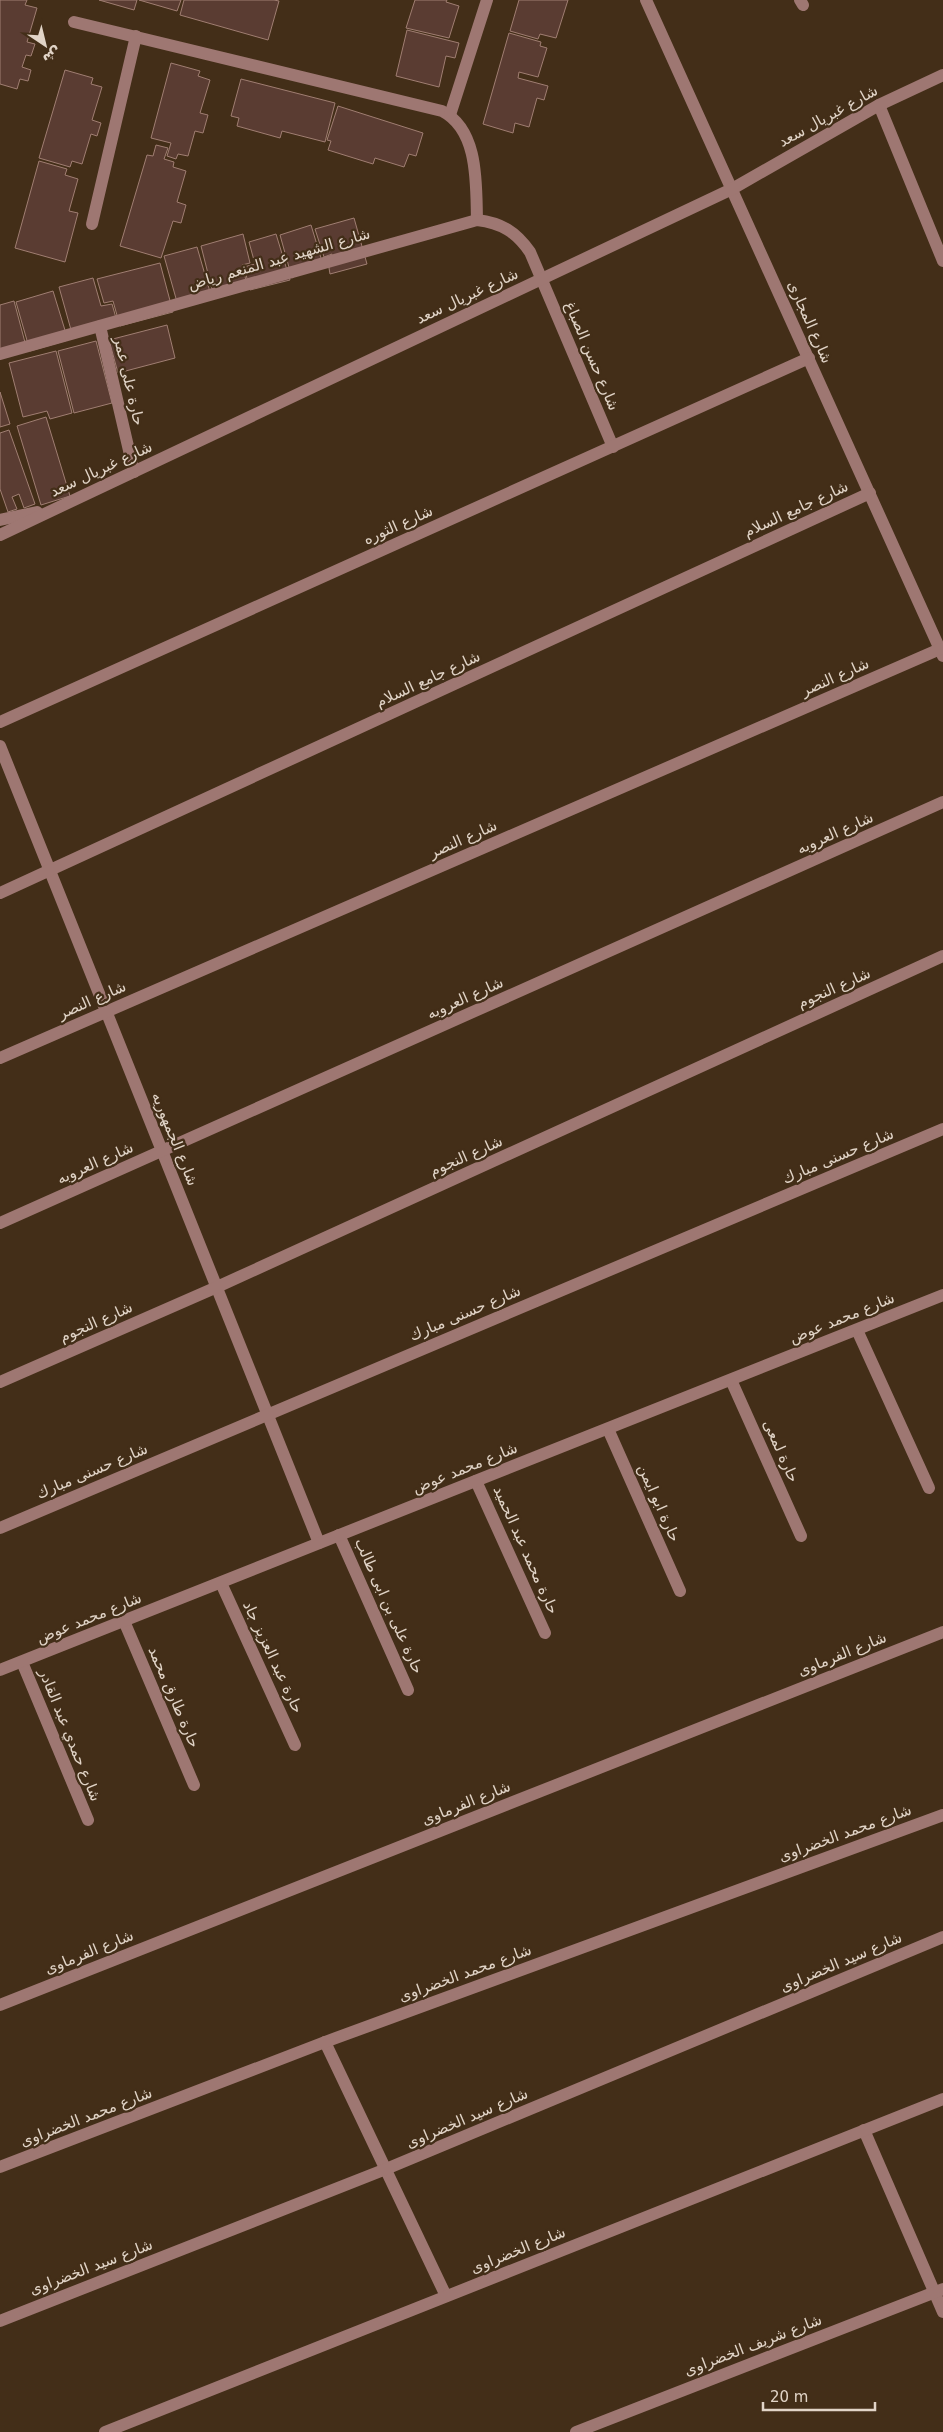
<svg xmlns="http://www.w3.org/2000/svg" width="943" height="2432" viewBox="0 0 943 2432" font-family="'DejaVu Sans','Noto Sans Arabic',sans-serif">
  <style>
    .building { fill: #5a3c32; stroke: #a07e72 }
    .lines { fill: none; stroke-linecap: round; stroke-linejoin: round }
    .minor { stroke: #9e7772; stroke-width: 12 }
    .labels { text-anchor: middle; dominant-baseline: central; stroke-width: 4.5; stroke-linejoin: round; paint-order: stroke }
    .street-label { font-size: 15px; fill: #e1d4c7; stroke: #432e18 }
  </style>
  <rect width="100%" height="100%" fill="#432e18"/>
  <!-- building -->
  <g class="building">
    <polygon points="0,0 27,0 25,5 37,8 27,42 35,44 31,56 26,55 22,67 31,70 28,81 20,79 17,89 0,84"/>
    <polygon points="99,0 137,0 134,10"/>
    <polygon points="139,0 181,0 177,11"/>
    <polygon points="184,0 274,0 279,1 268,40 180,15"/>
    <polygon points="415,0 447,0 446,2 459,6 449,38 406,28"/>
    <polygon points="519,0 568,0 556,38 540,34 538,39 510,31"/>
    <polygon points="407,30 459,43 455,58 446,56 439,87 396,76"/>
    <polygon points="509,33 541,42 540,46 547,48 538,77 519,72 518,78 548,86 544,100 537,98 529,127 515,123 513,133 483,124"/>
    <polygon points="171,63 200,71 198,76 210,80 200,113 208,115 203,133 195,131 188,156 178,154 176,159 167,156 171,143 151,138"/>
    <polygon points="65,70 93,78 91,84 102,87 92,120 101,123 97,136 91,134 82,164 72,161 70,167 39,158"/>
    <polygon points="241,79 335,103 325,142 282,131 280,138 237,126 239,118 231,116"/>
    <polygon points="338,106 423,133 416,156 409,154 404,167 375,158 373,164 328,150 331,141 327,140"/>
    <polygon points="156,145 168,148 164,159 174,162 173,167 186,171 177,202 186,205 181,223 173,221 161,258 120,246 147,155 153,156"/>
    <polygon points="39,161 67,169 65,175 78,179 69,211 78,213 65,262 15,248"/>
    <polygon points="354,218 367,264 330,274 329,268 332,254 324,257 315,229"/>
    <polygon points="311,225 321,258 292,278 280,235"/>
    <polygon points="243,234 250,263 242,265 248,288 214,297 201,246"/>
    <polygon points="276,234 290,280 250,290 244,267 255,264 249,242"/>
    <polygon points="197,247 210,292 177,302 164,256"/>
    <polygon points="160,263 173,312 120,326 113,301 104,303 97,279"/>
    <polygon points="93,278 101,306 112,304 118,325 73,337 59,287"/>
    <polygon points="53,291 68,340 30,351 16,302"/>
    <polygon points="14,301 27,350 0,357 0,305"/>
    <polygon points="167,325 175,358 118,373 109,340"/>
    <polygon points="96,341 112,403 74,413 58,351"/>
    <polygon points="56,351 72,413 50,419 47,411 23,417 9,363"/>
    <polygon points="0,392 10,424 0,427"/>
    <polygon points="46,417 70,496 41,505 17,426"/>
    <polygon points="9,430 35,504 24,508 19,494 12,497 17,509 8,512 0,489 0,433"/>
  </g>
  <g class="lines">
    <!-- minor -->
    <g class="minor">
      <polyline points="646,0 943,656"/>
      <polyline points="800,0 803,5"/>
      <path d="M74,22L442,111C479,130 476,184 477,220"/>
      <polyline points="879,105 943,261"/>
      <polyline points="450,115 487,0"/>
      <polyline points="92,224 136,36"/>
      <polyline points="100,326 134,472"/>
      <path d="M0,354L477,220C502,223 516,232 530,252L613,447"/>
      <polyline points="0,520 37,512"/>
      <polyline points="0,535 732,189 879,105 943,75"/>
      <polyline points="0,722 809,358"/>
      <polyline points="0,746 319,1543"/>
      <polyline points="0,893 870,493"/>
      <polyline points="0,1058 940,649"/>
      <polyline points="0,1223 943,802"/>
      <polyline points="857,1330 929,1488"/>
      <polyline points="731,1380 801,1536"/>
      <polyline points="0,1382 217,1287 943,956"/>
      <polyline points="608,1429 680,1591"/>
      <polyline points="476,1481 545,1633"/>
      <polyline points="0,1528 943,1129"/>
      <polyline points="339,1535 408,1690"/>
      <polyline points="221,1583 295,1745"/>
      <polyline points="124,1621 194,1785"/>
      <polyline points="22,1662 88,1820"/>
      <polyline points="0,1670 943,1295"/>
      <polyline points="0,2005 943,1632"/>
      <polyline points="325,2042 446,2296"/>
      <polyline points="864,2130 943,2312"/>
      <polyline points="0,2167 325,2042 943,1815"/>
      <polyline points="0,2321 386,2169 943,1937"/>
      <polyline points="105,2432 943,2099"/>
      <polyline points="576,2432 943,2289"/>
    </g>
  </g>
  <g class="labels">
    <!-- street labels -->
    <g class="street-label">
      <text transform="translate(828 116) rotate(-29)">شارع غبريال سعد</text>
      <text transform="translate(279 259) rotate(-16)">شارع الشهيد عبد المنعم رياض</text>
      <text transform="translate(467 296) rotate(-25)">شارع غبريال سعد</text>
      <text transform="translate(810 322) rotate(66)">شارع المجارى</text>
      <text transform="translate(592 356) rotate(67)">شارع حسن الصباغ</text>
      <text transform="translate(129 381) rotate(77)">حارة على عمر</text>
      <text transform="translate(101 469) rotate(-25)">شارع غبريال سعد</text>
      <text transform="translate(796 509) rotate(-25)">شارع جامع السلام</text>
      <text transform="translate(398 525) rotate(-24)">شارع الثوره</text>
      <text transform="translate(835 677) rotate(-24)">شارع النصر</text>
      <text transform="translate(428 679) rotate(-25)">شارع جامع السلام</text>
      <text transform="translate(835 833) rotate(-24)">شارع العروبه</text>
      <text transform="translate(463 839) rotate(-24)">شارع النصر</text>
      <text transform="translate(834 988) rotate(-24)">شارع النجوم</text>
      <text transform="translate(465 998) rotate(-24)">شارع العروبه</text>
      <text transform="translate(92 1000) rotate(-24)">شارع النصر</text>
      <text transform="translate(175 1139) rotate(68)">شارع الجمهوريه</text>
      <text transform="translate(466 1156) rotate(-24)">شارع النجوم</text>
      <text transform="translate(838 1156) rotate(-23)">شارع حسنى مبارك</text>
      <text transform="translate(95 1163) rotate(-24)">شارع العروبه</text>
      <text transform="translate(465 1313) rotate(-23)">شارع حسنى مبارك</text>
      <text transform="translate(842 1318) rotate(-22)">شارع محمد عوض</text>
      <text transform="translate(96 1322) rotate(-24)">شارع النجوم</text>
      <text transform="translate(781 1451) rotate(66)">حارة لمعى</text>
      <text transform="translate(465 1468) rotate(-22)">شارع محمد عوض</text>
      <text transform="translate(92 1471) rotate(-23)">شارع حسنى مبارك</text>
      <text transform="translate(659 1503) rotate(66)">حارة ابو ايمن</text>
      <text transform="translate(526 1550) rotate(66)">حارة محمد عبد الحميد</text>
      <text transform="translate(389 1606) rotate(66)">حارة على بن ابى طالب</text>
      <text transform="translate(89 1618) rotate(-22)">شارع محمد عوض</text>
      <text transform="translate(842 1654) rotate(-22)">شارع الفرماوى</text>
      <text transform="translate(273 1657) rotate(65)">حارة عبد العزيز جاد</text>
      <text transform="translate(174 1697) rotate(67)">حارة طارق محمد</text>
      <text transform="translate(70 1735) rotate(68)">شارع حمدي عبد القادر</text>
      <text transform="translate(466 1803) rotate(-22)">شارع الفرماوى</text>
      <text transform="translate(845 1833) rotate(-20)">شارع محمد الخضراوى</text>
      <text transform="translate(89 1952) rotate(-22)">شارع الفرماوى</text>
      <text transform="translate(841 1962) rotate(-23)">شارع سيد الخضراوى</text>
      <text transform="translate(465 1973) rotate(-20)">شارع محمد الخضراوى</text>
      <text transform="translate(86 2117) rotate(-21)">شارع محمد الخضراوى</text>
      <text transform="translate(467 2118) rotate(-23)">شارع سيد الخضراوى</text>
      <text transform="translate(518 2250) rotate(-22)">شارع الخضراوى</text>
      <text transform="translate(91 2267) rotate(-21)">شارع سيد الخضراوى</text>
      <text transform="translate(753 2345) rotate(-21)">شارع شريف الخضراوى</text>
    </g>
  </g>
  <!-- north arrow -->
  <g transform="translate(45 45) rotate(145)" stroke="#432e18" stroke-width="4" paint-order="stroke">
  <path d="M0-4L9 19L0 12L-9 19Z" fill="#e1d4c7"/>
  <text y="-8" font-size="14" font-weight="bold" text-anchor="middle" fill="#e1d4c7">ش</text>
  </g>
  <!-- scale -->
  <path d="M763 2402v8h112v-8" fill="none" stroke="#e1d4c7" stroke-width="2.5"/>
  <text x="770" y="2402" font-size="15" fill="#e1d4c7" stroke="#432e18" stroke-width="4" paint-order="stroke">20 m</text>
</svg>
